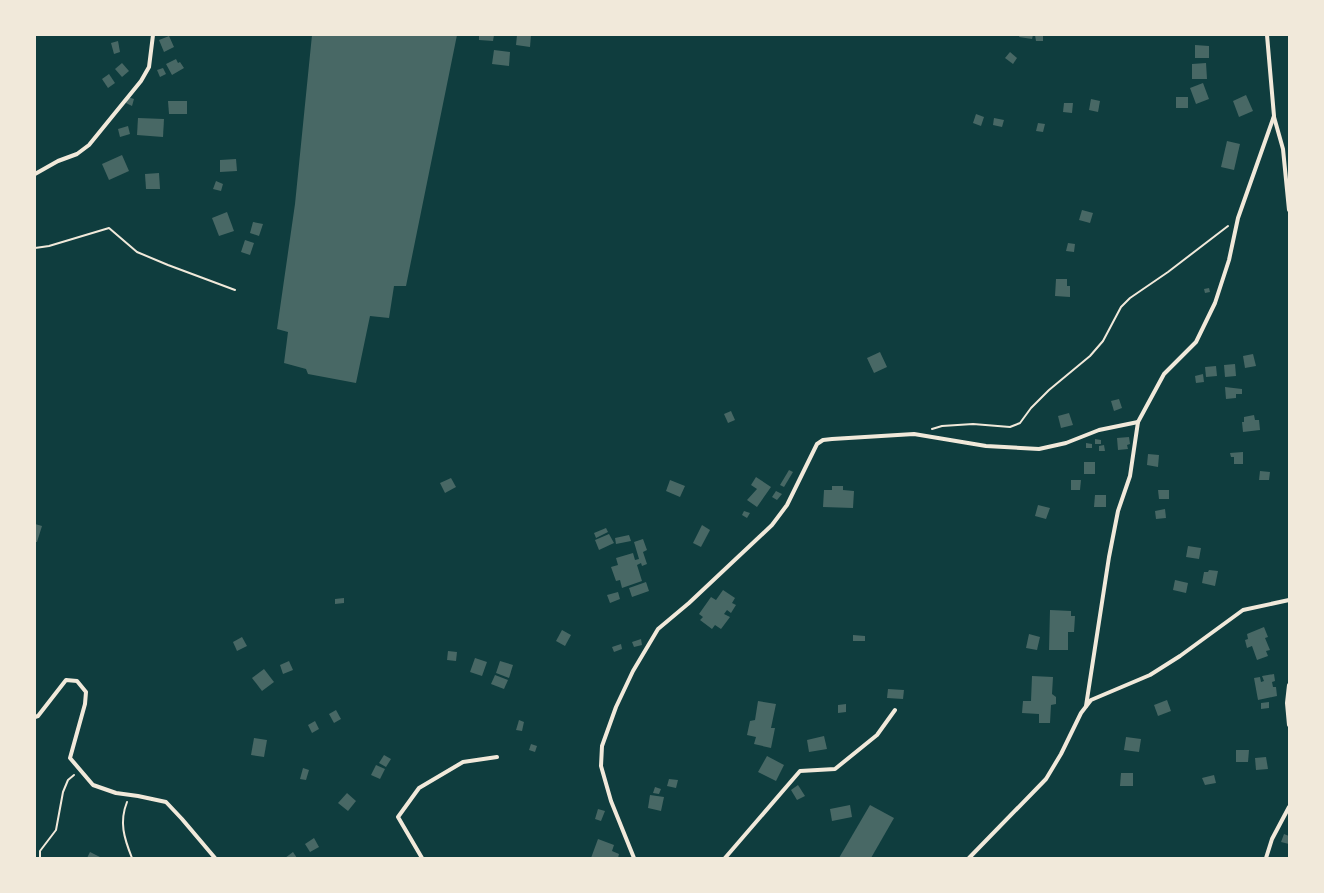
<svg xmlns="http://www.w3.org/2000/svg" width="1324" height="893" viewBox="0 0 1324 893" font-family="'Space Grotesk',sans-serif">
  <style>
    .building { fill: #486865 }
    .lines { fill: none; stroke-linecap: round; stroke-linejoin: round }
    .path { stroke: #f1e9da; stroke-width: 2 }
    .minor { stroke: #f1e9da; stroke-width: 4 }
  </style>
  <rect width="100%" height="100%" fill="#0f3d3e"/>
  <!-- building -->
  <g class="building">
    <polygon points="312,35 457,35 406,286 394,286 389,318 370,316 356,383 308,374 306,369 284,363 288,332 277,329 295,204"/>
    <polygon points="479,35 494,35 493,41 479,40"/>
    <polygon points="517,35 531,35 530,47 516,45"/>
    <polygon points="1020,35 1033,35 1032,39 1019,37"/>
    <polygon points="1035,35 1043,35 1043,41 1036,41"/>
    <polygon points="169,36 174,47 164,52 159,40"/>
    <polygon points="118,41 120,52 114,54 111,43"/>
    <polygon points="1195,45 1209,46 1209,58 1195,58"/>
    <polygon points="494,50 510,52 509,66 492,64"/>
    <polygon points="1010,52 1017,58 1013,64 1005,58"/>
    <polygon points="176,59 178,63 180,62 184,68 172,75 166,64"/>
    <polygon points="122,63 129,71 122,77 115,69"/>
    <polygon points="1206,63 1207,79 1192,79 1192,64"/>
    <polygon points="163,68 166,74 160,77 157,70"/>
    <polygon points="109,74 115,83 108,88 102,79"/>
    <polygon points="1203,83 1209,99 1196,104 1190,88"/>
    <polygon points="1246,95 1253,111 1239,117 1233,101"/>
    <polygon points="128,97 134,99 132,106 126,103"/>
    <rect x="1176" y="97" width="12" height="11"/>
    <polygon points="1091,99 1100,101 1098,112 1089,110"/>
    <polygon points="168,101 187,101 187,114 169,114"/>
    <polygon points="1064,103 1073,103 1072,113 1063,112"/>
    <polygon points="976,114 984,117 981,126 973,123"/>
    <polygon points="138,118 164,119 163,137 137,135"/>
    <polygon points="994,118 1004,120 1002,127 993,125"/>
    <polygon points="1038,123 1045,124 1043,132 1036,131"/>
    <polygon points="128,126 130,134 120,137 118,129"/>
    <polygon points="1227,141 1240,144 1234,170 1221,167"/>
    <polygon points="122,155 129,171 109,180 102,164"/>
    <polygon points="236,159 237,171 220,172 220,160"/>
    <polygon points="159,173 160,189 146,189 145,174"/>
    <polygon points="216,181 223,184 221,191 213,189"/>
    <polygon points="1082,210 1093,213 1090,223 1079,220"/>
    <polygon points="227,212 234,231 219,236 212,218"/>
    <polygon points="253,222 263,224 259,236 250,233"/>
    <polygon points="245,240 254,243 250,255 241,252"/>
    <polygon points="1068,243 1075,244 1074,252 1066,251"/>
    <polygon points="1056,279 1067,279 1067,286 1070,286 1070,297 1055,296"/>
    <polygon points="1209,288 1210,292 1205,293 1204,289"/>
    <polygon points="880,352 887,367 874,373 867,358"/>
    <polygon points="1253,354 1256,366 1245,368 1243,356"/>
    <polygon points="1235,364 1236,376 1225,377 1224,365"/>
    <polygon points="1216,366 1217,376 1206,377 1205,367"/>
    <polygon points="1203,374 1204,382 1196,383 1195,376"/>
    <polygon points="1225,387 1242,389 1242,394 1236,394 1236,398 1226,399"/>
    <polygon points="1119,399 1122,408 1114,411 1111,401"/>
    <polygon points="731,411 735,420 728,423 724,414"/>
    <polygon points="1069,413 1073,425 1061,428 1058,416"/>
    <polygon points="1254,415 1255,420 1259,420 1260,430 1243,432 1242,422 1244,422 1244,417"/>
    <polygon points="1129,437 1130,444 1127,445 1128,449 1118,450 1117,438"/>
    <polygon points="1095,439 1101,440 1101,444 1095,444"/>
    <polygon points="1086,443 1092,444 1092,448 1086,448"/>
    <polygon points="1104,445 1105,451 1099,451 1099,446"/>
    <polygon points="1243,452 1243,464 1234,464 1234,457 1231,457 1230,453"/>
    <polygon points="1148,454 1159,455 1158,467 1147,465"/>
    <rect x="1084" y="462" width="11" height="12"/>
    <polygon points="789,470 793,472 784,487 780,485"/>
    <polygon points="1260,471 1270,472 1269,480 1259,480"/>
    <polygon points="756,477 771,487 757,507 747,500 757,489 751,485"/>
    <polygon points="451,478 456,487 445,493 440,483"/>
    <polygon points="670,480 685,486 680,497 666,491"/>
    <polygon points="1071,480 1081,480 1080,490 1071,490"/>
    <polygon points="832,486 843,486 843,490 854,491 853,508 823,507 824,490 832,490"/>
    <polygon points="1158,490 1169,490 1169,499 1159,499"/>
    <polygon points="776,491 782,494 777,500 772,497"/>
    <polygon points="1095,495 1106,495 1106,507 1094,507"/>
    <polygon points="1038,505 1050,508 1046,519 1035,516"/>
    <polygon points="1165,509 1166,518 1156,519 1155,511"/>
    <polygon points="744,511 750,513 747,518 742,515"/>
    <polygon points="35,524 42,526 37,542 35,542"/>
    <polygon points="702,525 710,530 701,547 693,543"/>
    <polygon points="606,528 608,532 596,538 594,533"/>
    <polygon points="609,534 614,543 599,550 595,540"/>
    <polygon points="629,535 631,541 616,544 615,538"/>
    <polygon points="643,539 647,550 643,552 647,564 642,566 641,563 637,565 642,581 622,588 620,580 616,581 611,567 618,565 616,558 633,553 635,560 639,559 634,542"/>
    <polygon points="1188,546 1201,548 1199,559 1186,557"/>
    <polygon points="1209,570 1218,571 1215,586 1202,583 1204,572 1208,572"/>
    <polygon points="1175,580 1188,583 1186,593 1173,590"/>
    <polygon points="646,582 649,591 632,597 629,588"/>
    <polygon points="723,590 735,598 732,603 736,605 731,613 727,610 724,614 730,617 721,629 715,625 712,629 700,620 703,617 699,614 711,597 716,600"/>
    <polygon points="618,592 620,599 610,603 607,595"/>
    <polygon points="344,598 344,603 335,604 335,599"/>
    <polygon points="1050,610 1071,611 1071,616 1075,616 1074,632 1068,632 1068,650 1049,650"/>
    <polygon points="1264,627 1268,637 1265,638 1270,650 1266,651 1268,656 1257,660 1252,646 1247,648 1245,640 1248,639 1247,634"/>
    <polygon points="562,630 571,635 565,646 556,641"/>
    <polygon points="1029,634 1040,637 1037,650 1026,648"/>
    <polygon points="853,635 865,636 865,641 853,641"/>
    <polygon points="242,637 247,646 237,651 233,642"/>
    <polygon points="641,639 642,645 634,647 632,642"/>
    <polygon points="621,644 622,649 614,652 612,647"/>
    <polygon points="448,651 457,652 456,661 447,660"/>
    <polygon points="475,658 487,662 482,676 470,672"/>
    <polygon points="289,661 293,670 283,674 280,665"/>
    <polygon points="500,661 513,665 509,678 496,673"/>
    <polygon points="264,669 274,682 262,691 252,678"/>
    <polygon points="1274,674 1275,681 1272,682 1273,687 1276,687 1277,696 1258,700 1254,678 1260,677 1261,682 1264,681 1262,676"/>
    <polygon points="495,675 508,680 504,689 491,684"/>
    <polygon points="1032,676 1053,677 1052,694 1056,697 1056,704 1051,705 1050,723 1039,723 1039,714 1022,713 1023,701 1031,701"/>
    <polygon points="888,689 904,690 903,699 887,698"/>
    <polygon points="1167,700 1171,711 1158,716 1154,705"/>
    <polygon points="758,701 776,704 771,728 775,728 771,748 754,744 756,737 747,735 750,721 755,720"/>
    <polygon points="1269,702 1269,708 1261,709 1261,703"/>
    <polygon points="846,704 846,712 838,713 838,705"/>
    <polygon points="336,710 341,719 334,723 329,714"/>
    <polygon points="519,720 524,722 522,731 516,730"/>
    <polygon points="315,721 319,729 312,733 308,725"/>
    <polygon points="824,736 827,749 809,752 807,740"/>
    <polygon points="1126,737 1141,739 1139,752 1124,750"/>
    <polygon points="254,738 267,740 264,757 251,755"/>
    <polygon points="531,744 537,746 535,752 529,750"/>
    <polygon points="1236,750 1249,750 1248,762 1236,762"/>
    <polygon points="384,755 391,759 386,767 379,763"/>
    <polygon points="767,756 784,765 776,781 758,772"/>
    <polygon points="1266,757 1268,769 1256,770 1255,758"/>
    <polygon points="376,765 385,769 380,779 371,775"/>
    <polygon points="303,768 309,770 306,780 300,779"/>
    <polygon points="1121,773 1133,773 1133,786 1120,786"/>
    <polygon points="1214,775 1216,783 1205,785 1202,778"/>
    <polygon points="669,779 678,780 676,788 667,786"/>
    <polygon points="798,785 805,796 797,800 791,790"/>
    <polygon points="655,787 661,789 659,794 653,793"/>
    <polygon points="347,793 356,801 348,811 338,803"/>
    <polygon points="650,795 664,797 661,811 648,808"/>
    <polygon points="850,805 852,817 832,821 830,809"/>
    <polygon points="870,805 894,818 871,858 839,858"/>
    <polygon points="598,809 605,811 601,821 595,819"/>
    <polygon points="1284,834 1289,836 1289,844 1281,842"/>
    <polygon points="314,838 319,847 310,852 305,844"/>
    <polygon points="598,839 614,845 612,851 619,854 618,858 591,858"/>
    <polygon points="90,852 100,857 100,858 87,858"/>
    <polygon points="293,852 297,858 285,858"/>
  </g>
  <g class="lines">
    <!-- path -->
    <g class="path">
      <polyline points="35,248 49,246 109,228 137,252 168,265 235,290"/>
      <polyline points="932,429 942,426 973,424 1010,427 1020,423 1031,408 1049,390 1090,356 1103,341 1121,307 1130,298 1168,272 1228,226"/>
      <path d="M127,802C119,822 124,838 132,858"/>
      <polyline points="40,858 40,851 56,830 63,792 68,780 74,775"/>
    </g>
    <!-- minor -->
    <g class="minor">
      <polyline points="1274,117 1283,149 1289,210"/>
      <polyline points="35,174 58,161 77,154 89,145 141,81 149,67 153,35"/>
      <polyline points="1289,685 1287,703 1289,725"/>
      <polyline points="1086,706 1109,557 1118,511 1130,476 1138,422 1164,374 1196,342 1215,303 1229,260 1238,218 1274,116 1267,35"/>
      <polyline points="35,717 38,716 66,680 77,681 86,692 85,704 70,758 93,785 116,793 138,796 166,802 182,819 215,858"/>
      <polyline points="422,858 398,817 419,788 463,762 497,757"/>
      <polyline points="634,858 611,801 601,766 602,746 616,707 633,671 658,629 689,603 772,525 787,505 817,444 823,440 832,439 914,434 986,446 1039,449 1066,443 1099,430 1138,422"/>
      <polyline points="725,858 800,771 835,769 877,735 895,710"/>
      <polyline points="969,858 1046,779 1061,754 1081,713 1091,700 1150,675 1180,656 1243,610 1289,600"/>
      <polyline points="1266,858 1272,839 1289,807"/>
    </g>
  </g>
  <!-- border -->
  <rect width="1324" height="893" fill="none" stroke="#f1e9da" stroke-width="72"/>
</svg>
